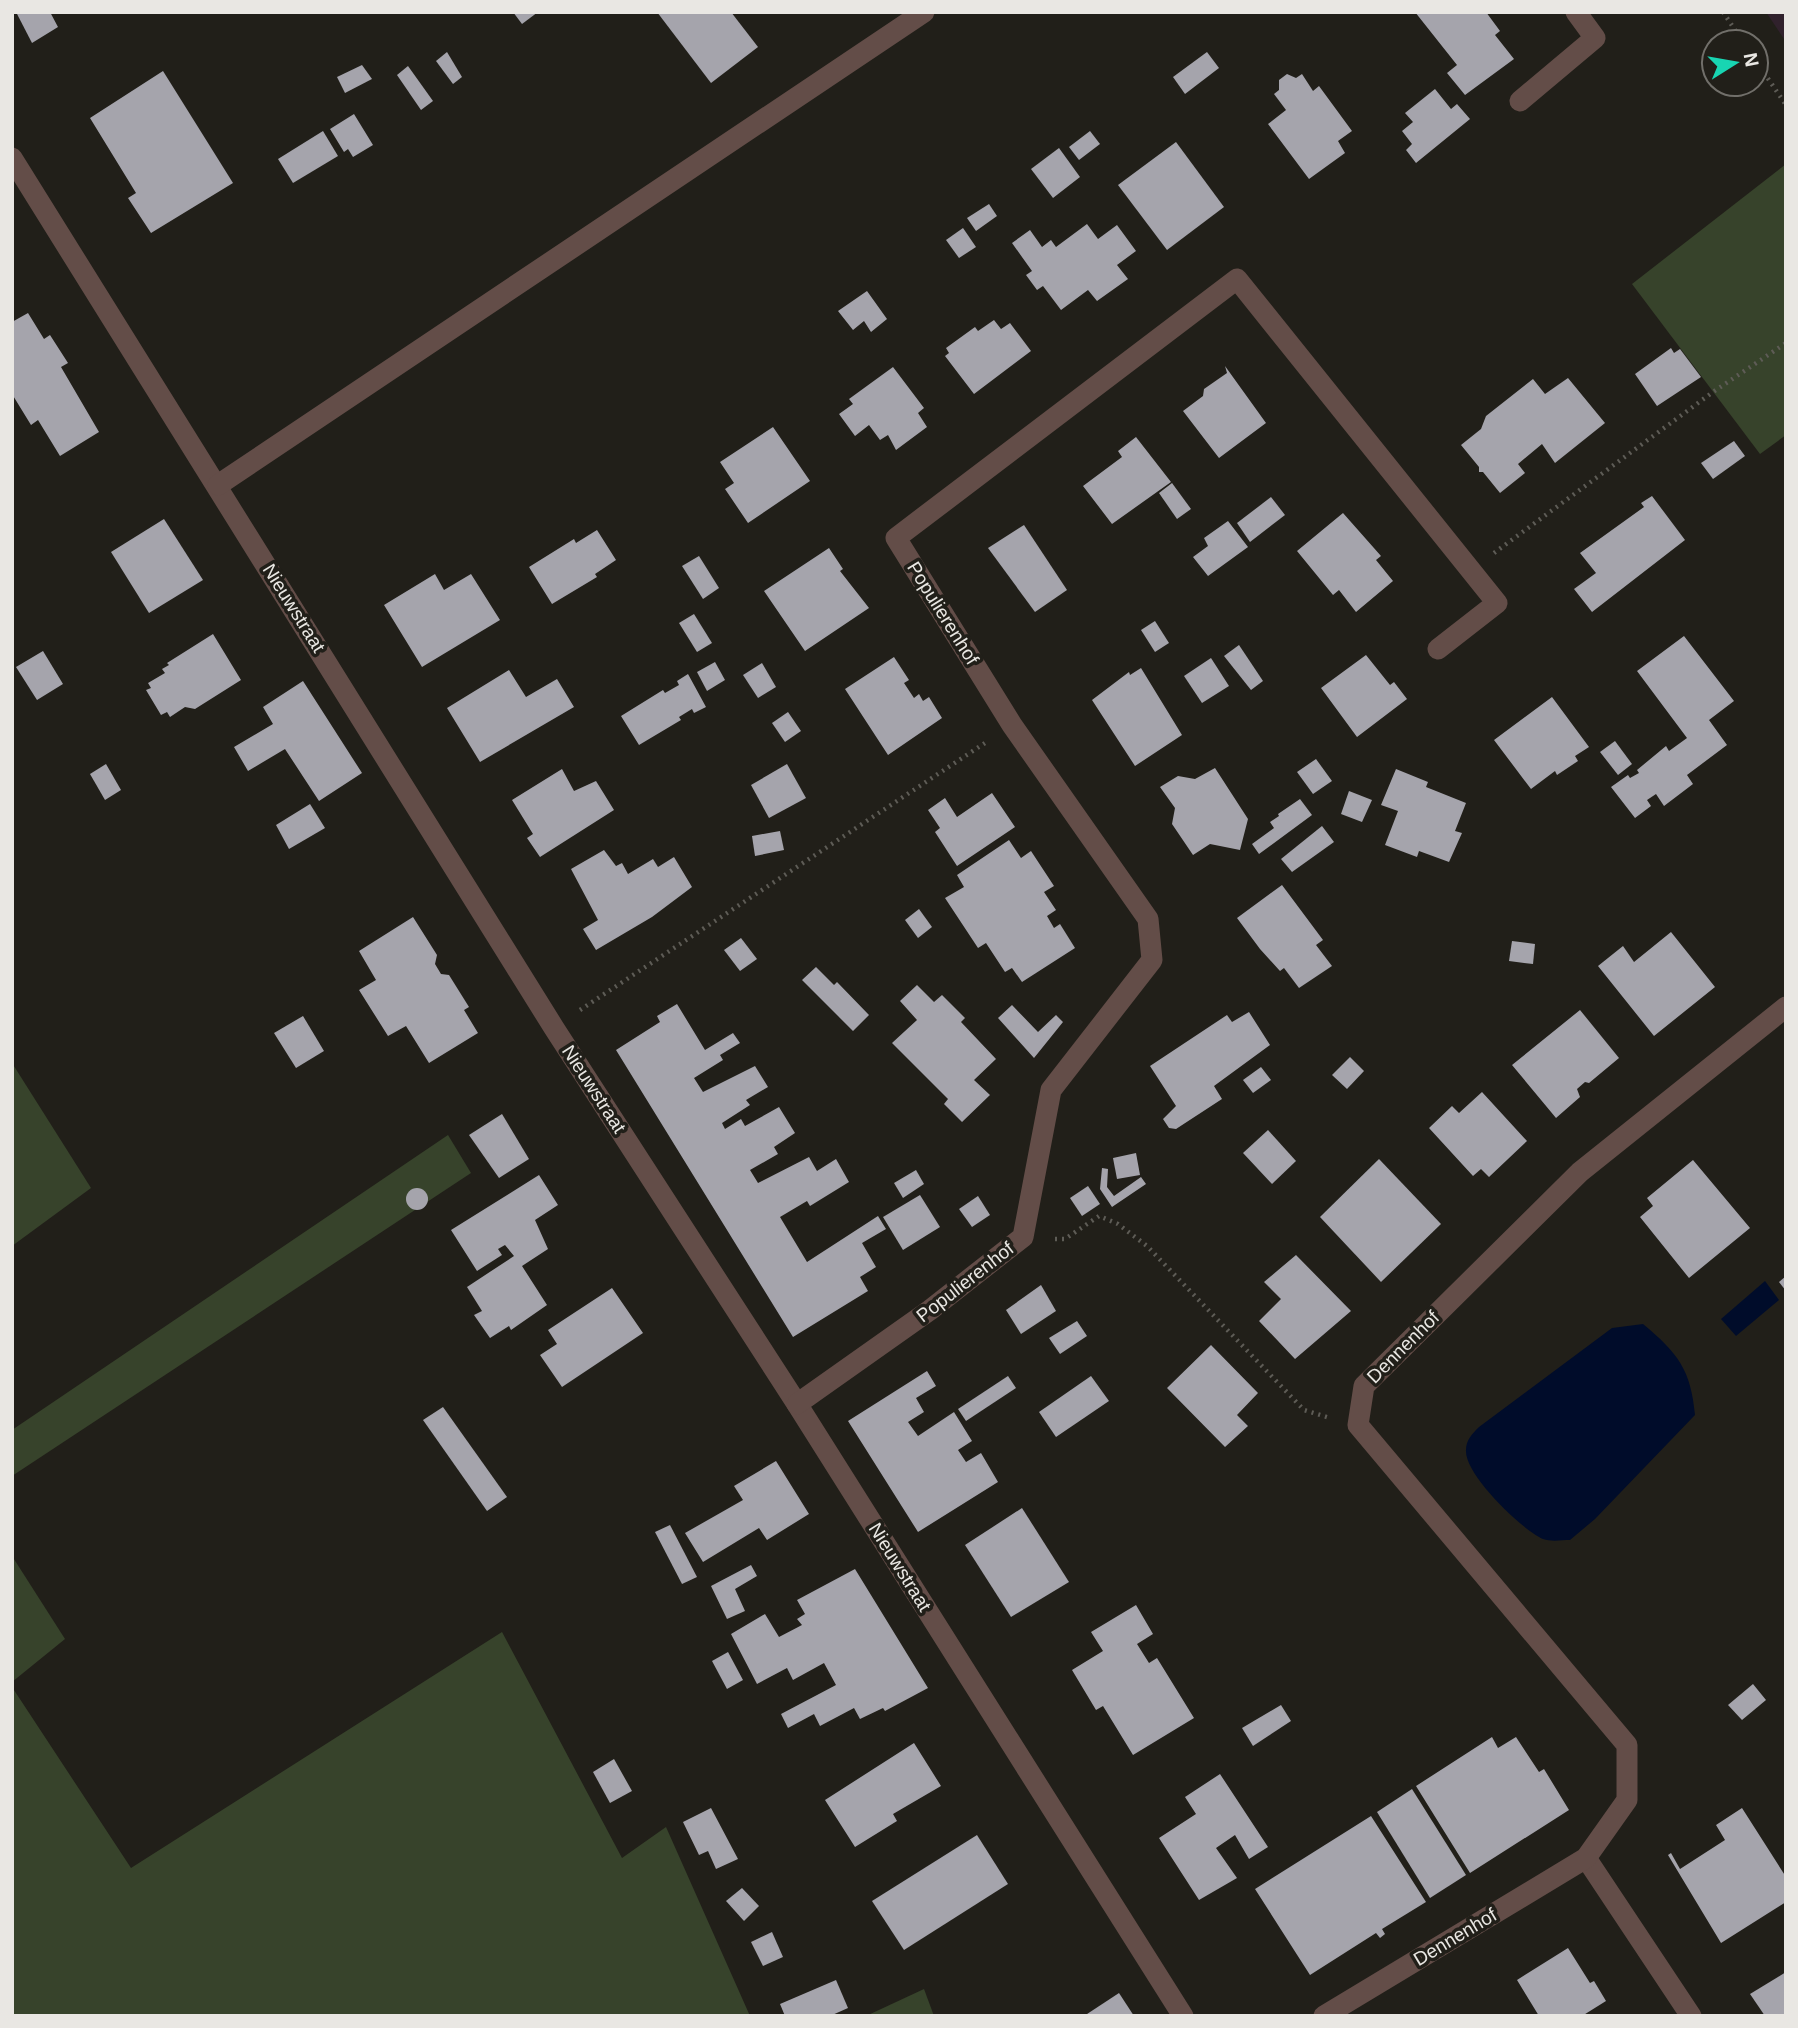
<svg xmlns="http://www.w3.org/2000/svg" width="1798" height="2028" viewBox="0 0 1798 2028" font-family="Arial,sans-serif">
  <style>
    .commercial { fill: #30212c }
    .green { fill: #37432b }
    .water { fill: #000c2a }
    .building { fill: #a5a4ac }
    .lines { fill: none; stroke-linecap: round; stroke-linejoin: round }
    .path { stroke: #5e5c56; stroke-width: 4.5; stroke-dasharray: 2 5; stroke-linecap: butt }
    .minor { stroke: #634d48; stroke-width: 21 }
    .labels { text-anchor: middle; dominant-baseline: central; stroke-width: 7; stroke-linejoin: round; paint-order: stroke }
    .street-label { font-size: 19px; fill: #e9e7e3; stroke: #211f19 }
  </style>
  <rect width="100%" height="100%" fill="#211f19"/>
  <!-- commercial -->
  <polygon class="commercial" points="1766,12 1786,12 1786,42"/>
  <!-- green -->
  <g class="green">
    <polygon points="1786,164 1786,435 1760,454 1632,284"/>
    <polygon points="12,1063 91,1188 12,1246"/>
    <polygon points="448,1135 471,1173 12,1476 12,1430"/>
    <polygon points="12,1556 65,1639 12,1682"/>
    <polygon points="502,1632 622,1858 666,1827 750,2016 12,2016 12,1687 131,1868"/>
    <polygon points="924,1989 934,2016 866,2016"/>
  </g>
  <!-- water -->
  <g class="water">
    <polygon points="1765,1281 1779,1300 1736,1336 1721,1319"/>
    <path d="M1643,1324C1678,1353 1691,1370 1695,1415L1595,1519L1570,1540C1562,1540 1551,1542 1543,1539C1522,1530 1464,1474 1466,1450C1466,1440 1472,1434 1479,1427L1612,1328Z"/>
  </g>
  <!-- building -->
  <g class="building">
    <polygon points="16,12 50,12 58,27 32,43"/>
    <polygon points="513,12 538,12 522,24"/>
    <polygon points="657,12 731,12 758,47 711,83"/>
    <polygon points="1415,12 1486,12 1500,31 1495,35 1514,59 1465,95 1447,73 1457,65"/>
    <polygon points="447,52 462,77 453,84 436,61"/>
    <polygon points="1207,52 1219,68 1185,94 1173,77"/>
    <polygon points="362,65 372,79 345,93 337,77"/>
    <polygon points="408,66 433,101 421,110 397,75"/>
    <polygon points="163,71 233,183 151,233 128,198 136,193 90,118"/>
    <polygon points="1287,74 1296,78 1302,74 1313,91 1319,86 1352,131 1338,141 1345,153 1309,179 1268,124 1286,110 1274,94 1279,90 1279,80"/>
    <polygon points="1435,89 1451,109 1457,104 1470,119 1416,163 1406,150 1412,144 1402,131 1413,122 1405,113"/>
    <polygon points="354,114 373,145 353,157 348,149 344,152 330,129"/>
    <polygon points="323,131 338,156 293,183 278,159"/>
    <polygon points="1090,131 1100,144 1079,160 1069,147"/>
    <polygon points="1176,142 1224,207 1167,250 1118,185"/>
    <polygon points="1059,148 1080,177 1053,198 1031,169"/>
    <polygon points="989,204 997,216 976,231 967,218"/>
    <polygon points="1087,224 1098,239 1117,225 1136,251 1117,265 1128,279 1097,301 1088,290 1061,310 1043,286 1037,290 1026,275 1032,271 1012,243 1030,230 1042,247 1051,240 1056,247"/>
    <polygon points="963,228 976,247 959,258 946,240"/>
    <polygon points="867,291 887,319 871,332 864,321 853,330 838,311"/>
    <polygon points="28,313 44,339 50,335 68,363 61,367 99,432 60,456 38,420 31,425 12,394 12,322"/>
    <polygon points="994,320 1001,329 1010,323 1031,351 974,394 945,356 949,353 946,348 975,327 978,331"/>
    <polygon points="1671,348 1674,353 1680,349 1701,377 1657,406 1635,374"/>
    <polygon points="1225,366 1266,423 1219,458 1183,411 1203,396 1204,389 1227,373"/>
    <polygon points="893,367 924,408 918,413 927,427 896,450 888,435 880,440 869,425 855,436 839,414 853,404 849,399"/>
    <polygon points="1568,378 1605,423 1555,463 1542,444 1518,464 1525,473 1500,493 1483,472 1479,472 1479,467 1461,445 1481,429 1486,416 1533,379 1545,394"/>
    <polygon points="773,427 810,481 748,523 725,489 734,483 720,462"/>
    <polygon points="1136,437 1171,482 1112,524 1083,486 1122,457 1118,451"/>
    <polygon points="1734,441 1745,456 1713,479 1701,463"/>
    <polygon points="1172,483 1191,509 1177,519 1159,493"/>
    <polygon points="1652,496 1685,540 1592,612 1574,589 1596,573 1580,553 1644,507 1641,503"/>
    <polygon points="1271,497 1285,515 1250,542 1237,523"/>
    <polygon points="1343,513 1381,556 1376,560 1393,581 1356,612 1339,590 1333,595 1297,551"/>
    <polygon points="164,519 203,580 149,613 111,552"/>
    <polygon points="1228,521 1248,547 1208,576 1193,557 1208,546 1204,538"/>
    <polygon points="1024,525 1067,590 1035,612 988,548"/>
    <polygon points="597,530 616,560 595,574 597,577 552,604 529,567 574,539 576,543"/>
    <polygon points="829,548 843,569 840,571 869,608 805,651 764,591"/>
    <polygon points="699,556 719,588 703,599 682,566"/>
    <polygon points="435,574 444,590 471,574 500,620 422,667 384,605"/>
    <polygon points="694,614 712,643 697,652 679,623"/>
    <polygon points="1155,621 1169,643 1155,652 1141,630"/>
    <polygon points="213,634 241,680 195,709 185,707 170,717 167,712 161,715 146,690 151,688 148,683 165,673 162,669 169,665 167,663"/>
    <polygon points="1684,636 1734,701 1709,720 1727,745 1687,775 1693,784 1664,806 1656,794 1647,800 1651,806 1635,818 1611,787 1628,775 1630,778 1639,773 1637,770 1666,746 1669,751 1687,738 1637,671"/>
    <polygon points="1239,645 1263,681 1251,690 1224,656"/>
    <polygon points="43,651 63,684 37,700 16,667"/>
    <polygon points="1366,655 1390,685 1394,682 1407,699 1357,737 1321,688"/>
    <polygon points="894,657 909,680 904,683 914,698 919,694 923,701 929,697 942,718 888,755 845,689"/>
    <polygon points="1211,658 1229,686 1202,703 1184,676"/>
    <polygon points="715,662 725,680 707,691 697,672"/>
    <polygon points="762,663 776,687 758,698 743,675"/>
    <polygon points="1141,668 1182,735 1135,766 1092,700 1129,672 1130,675"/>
    <polygon points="509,670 526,697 557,679 574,707 480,762 447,708"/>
    <polygon points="688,674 706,707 694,713 692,709 679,717 681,720 639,745 621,716 663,690 665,693 679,685 677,681"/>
    <polygon points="303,681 362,773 319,801 285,749 248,771 234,747 273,724 263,707"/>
    <polygon points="1552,697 1589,747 1575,756 1578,761 1557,775 1555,771 1531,789 1494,740"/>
    <polygon points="788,712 801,731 785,742 772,723"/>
    <polygon points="1615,741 1632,764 1618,775 1600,752"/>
    <polygon points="1316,759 1332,781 1313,794 1297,772"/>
    <polygon points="106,764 121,790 105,800 90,774"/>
    <polygon points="787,764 806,798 769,818 751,785"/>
    <polygon points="1215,768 1248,819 1240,850 1210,844 1193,855 1172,824 1175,808 1160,787 1178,776 1195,779"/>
    <polygon points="562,769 574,791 596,781 614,810 540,857 527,838 533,834 512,800"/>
    <polygon points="1396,769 1428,782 1426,787 1466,803 1455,831 1462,833 1449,862 1419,851 1417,857 1385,845 1398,811 1381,805"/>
    <polygon points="1349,791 1372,800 1362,822 1341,814"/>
    <polygon points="992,793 1015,827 957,866 935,832 940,828 928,810 945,798 957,817"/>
    <polygon points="1300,799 1312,815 1259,854 1252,844 1274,828 1270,822 1279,816 1278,814"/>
    <polygon points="310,804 325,828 289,849 276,825"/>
    <polygon points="1322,826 1334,842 1292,872 1281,859"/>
    <polygon points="780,831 784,850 755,856 752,836"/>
    <polygon points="1009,840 1021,858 1031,851 1054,886 1044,892 1056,910 1047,916 1054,928 1060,924 1075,948 1022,982 1012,968 1005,972 986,943 978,948 945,898 964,887 957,875"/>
    <polygon points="604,850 616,866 622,863 628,874 653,859 658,867 674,857 692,887 652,917 596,950 583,929 598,920 571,869"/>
    <polygon points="1282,885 1323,940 1316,945 1332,966 1299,988 1284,968 1280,971 1260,949 1237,918"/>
    <polygon points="919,909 932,927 918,938 905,920"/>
    <polygon points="413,917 437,955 435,964 441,974 449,975 469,1007 464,1010 478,1033 429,1063 406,1026 388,1036 359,990 376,980 359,951"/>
    <polygon points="1671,932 1715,987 1654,1036 1598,966 1623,946 1634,962"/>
    <polygon points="741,938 757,959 740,971 724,950"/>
    <polygon points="1512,941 1535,944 1533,964 1509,961"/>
    <polygon points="816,967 834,985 837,982 869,1015 853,1031 802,980"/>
    <polygon points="917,985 934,1002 942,995 965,1018 961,1022 996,1059 974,1080 990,1095 962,1122 944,1104 948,1099 892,1043 917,1020 900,1001"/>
    <polygon points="677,1004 705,1050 733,1033 740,1043 720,1055 723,1060 694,1078 703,1092 755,1066 768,1087 746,1100 750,1105 722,1123 725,1129 741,1119 745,1126 779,1107 795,1133 774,1147 778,1154 750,1170 758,1183 809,1157 817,1171 836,1159 849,1182 810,1206 807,1201 780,1217 807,1262 878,1216 886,1229 862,1243 876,1267 860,1277 868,1291 793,1337 616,1050 660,1022 657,1016"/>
    <polygon points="1012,1005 1038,1032 1056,1015 1063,1022 1034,1058 998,1018"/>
    <polygon points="1580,1010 1619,1058 1589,1083 1585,1082 1577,1089 1580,1097 1556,1118 1512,1065"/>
    <polygon points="1249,1012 1270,1045 1214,1086 1222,1099 1176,1129 1169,1128 1163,1119 1176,1106 1150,1066 1227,1015 1232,1022"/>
    <polygon points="303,1016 324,1051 296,1068 274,1033"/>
    <polygon points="1350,1057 1364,1071 1347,1089 1332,1075"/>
    <polygon points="1261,1067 1271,1080 1253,1093 1243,1080"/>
    <polygon points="1482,1092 1527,1141 1489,1177 1481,1169 1473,1176 1429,1128 1452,1106 1459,1113"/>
    <polygon points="502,1114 529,1159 499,1178 469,1135"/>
    <polygon points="1268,1130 1296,1161 1272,1184 1243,1153"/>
    <polygon points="1136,1153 1140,1175 1117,1179 1113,1158"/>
    <polygon points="1379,1159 1441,1224 1381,1282 1320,1217"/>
    <polygon points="1693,1160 1750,1228 1689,1278 1640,1217 1653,1206 1647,1198"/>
    <polygon points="1102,1168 1108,1169 1107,1187 1114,1196 1141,1177 1146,1184 1112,1207 1100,1189"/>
    <polygon points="916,1170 924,1184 903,1198 894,1183"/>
    <polygon points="539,1175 558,1205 535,1220 548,1249 522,1266 547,1305 511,1330 509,1326 490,1338 474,1315 482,1311 467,1287 514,1256 505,1245 498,1249 502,1255 477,1271 451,1230"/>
    <polygon points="1088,1186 1100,1204 1082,1216 1070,1198"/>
    <circle cx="417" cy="1199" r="11"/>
    <polygon points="920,1195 940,1227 903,1250 883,1217"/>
    <polygon points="978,1196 990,1215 972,1227 959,1209"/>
    <polygon points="1296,1255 1351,1311 1295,1359 1259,1321 1281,1299 1264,1282"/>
    <polygon points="1786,1276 1786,1291 1779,1282"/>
    <polygon points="1041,1285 1056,1311 1021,1334 1006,1310"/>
    <polygon points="612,1288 643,1333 562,1387 540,1355 557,1344 548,1330"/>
    <polygon points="1077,1321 1087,1336 1060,1354 1049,1338"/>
    <polygon points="1211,1345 1258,1393 1237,1415 1248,1426 1225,1447 1167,1388"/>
    <polygon points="927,1371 936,1386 916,1398 924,1412 908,1422 918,1436 954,1412 972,1441 958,1450 966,1462 981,1453 998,1482 918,1532 848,1421"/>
    <polygon points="1008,1376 1016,1388 966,1421 958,1409"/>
    <polygon points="1091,1376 1109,1401 1056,1437 1039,1412"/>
    <polygon points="443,1407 507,1497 487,1511 423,1420"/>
    <polygon points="776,1461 809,1514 767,1540 759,1528 703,1562 685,1533 743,1500 734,1486"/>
    <polygon points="1022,1508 1069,1582 1011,1617 965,1545"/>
    <polygon points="670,1525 697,1577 682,1584 655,1532"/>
    <polygon points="751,1565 757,1576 735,1589 745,1611 727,1619 711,1586"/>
    <polygon points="855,1569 928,1688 885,1711 883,1708 860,1719 854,1708 820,1726 814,1714 788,1728 781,1714 836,1685 824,1663 793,1680 787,1668 757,1684 731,1634 765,1614 779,1637 802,1625 797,1619 805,1614 797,1600"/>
    <polygon points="1136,1605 1153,1634 1137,1644 1149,1663 1157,1658 1194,1718 1133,1755 1103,1706 1096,1710 1072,1670 1103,1651 1091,1632"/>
    <polygon points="728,1652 743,1680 727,1689 712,1661"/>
    <polygon points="1753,1684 1766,1700 1742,1720 1728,1705"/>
    <polygon points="1281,1705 1291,1721 1253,1746 1242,1728"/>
    <polygon points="1492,1737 1498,1748 1516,1737 1539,1772 1544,1769 1569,1810 1470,1873 1416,1786"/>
    <polygon points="914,1743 941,1786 893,1814 897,1821 855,1847 825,1800"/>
    <polygon points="614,1759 632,1791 610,1803 593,1772"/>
    <polygon points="1220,1774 1268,1847 1249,1859 1235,1835 1216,1848 1237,1878 1199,1900 1159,1838 1196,1814 1185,1797"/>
    <polygon points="1412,1789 1466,1875 1430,1898 1377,1812"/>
    <polygon points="711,1808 738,1859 716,1869 708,1851 699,1855 683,1822"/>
    <polygon points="1742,1808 1786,1877 1786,1902 1721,1943 1668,1855 1671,1853 1680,1869 1725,1840 1716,1825"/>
    <polygon points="1371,1816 1426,1902 1382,1929 1385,1934 1380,1938 1376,1933 1310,1975 1255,1889"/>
    <polygon points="977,1835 1008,1884 904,1950 872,1901"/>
    <polygon points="742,1888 759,1906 744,1921 726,1901"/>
    <polygon points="772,1932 783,1957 763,1966 751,1942"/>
    <polygon points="1568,1948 1590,1983 1594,1981 1606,2001 1582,2016 1539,2016 1517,1980"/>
    <polygon points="1786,1972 1786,2016 1765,2016 1750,1994"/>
    <polygon points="836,1980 848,2008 830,2016 785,2016 780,2004"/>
    <polygon points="1119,1993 1134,2016 1084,2016"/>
  </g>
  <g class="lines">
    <!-- path -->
    <g class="path">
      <polyline points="1723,12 1743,42"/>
      <polyline points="1756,61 1786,105"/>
      <polyline points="1494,553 1713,392 1786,343"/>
      <polyline points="580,1010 988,741"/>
      <polyline points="1055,1239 1065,1239 1099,1216 1118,1224 1147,1246 1304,1410 1330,1418"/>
    </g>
    <!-- minor -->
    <g class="minor">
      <polyline points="1520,101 1595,38 1576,12"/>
      <polyline points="12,158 554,1028 797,1404 1183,2016"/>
      <polyline points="218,485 924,12"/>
      <polyline points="797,1404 930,1310 1023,1237 1051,1090 1152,960 1148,919 1012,725 896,538 1237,279 1497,603 1438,649"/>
      <polyline points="1586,1858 1691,2016"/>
      <polyline points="1324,2016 1586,1858 1627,1800 1627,1745 1358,1425 1364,1386 1580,1172 1786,1007"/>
    </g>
  </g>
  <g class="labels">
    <!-- street labels -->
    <g class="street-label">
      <text transform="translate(294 608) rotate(58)">Nieuwstraat</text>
      <text transform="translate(943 613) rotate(58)">Populierenhof</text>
      <text transform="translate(594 1089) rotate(57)">Nieuwstraat</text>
      <text transform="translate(965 1282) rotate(-38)">Populierenhof</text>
      <text transform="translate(1403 1347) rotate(-45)">Dennenhof</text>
      <text transform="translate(900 1567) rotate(58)">Nieuwstraat</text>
      <text transform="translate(1455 1937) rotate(-31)">Dennenhof</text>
    </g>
  </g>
  <!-- border -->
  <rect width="1798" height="2028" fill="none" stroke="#e9e7e3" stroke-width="28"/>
  <!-- north arrow -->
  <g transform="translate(1735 63) rotate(79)"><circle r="33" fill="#211f19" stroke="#716f6a" stroke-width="2"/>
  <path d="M0-5L12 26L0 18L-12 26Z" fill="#18d5b2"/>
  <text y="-10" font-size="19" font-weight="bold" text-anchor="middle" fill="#e9e7e3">N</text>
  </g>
</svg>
